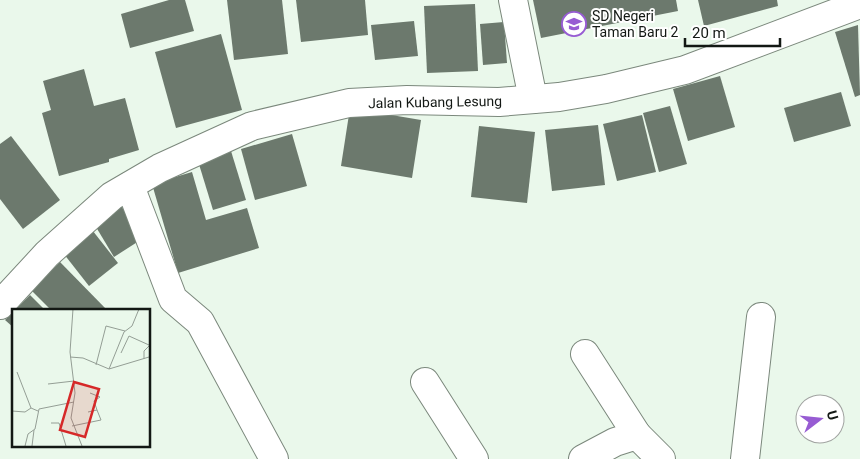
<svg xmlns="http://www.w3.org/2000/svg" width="860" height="459" viewBox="0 0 860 459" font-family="Roboto,sans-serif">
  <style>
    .building { fill: #6c796d }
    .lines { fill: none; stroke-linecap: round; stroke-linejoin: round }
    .minor-casing { stroke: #7b887c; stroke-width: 30 }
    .tertiary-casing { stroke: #7b887c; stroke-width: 30 }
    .minor { stroke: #fff; stroke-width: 28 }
    .tertiary { stroke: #fff; stroke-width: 28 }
    .labels { text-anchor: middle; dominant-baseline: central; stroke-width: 4; stroke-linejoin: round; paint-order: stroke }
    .poi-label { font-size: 14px; fill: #131814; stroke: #fff; text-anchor: start }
    .street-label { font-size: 14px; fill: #131814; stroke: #fff }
    .inset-road { fill: none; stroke: #949e95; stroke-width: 1 }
    .view { fill: #d62828; fill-opacity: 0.15; stroke: #d62828; stroke-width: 2.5 }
    .inset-edge { fill: none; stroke: #131814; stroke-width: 2.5 }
  </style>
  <rect width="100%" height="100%" fill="#eaf8eb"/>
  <!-- building -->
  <g class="building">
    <polygon points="169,0 185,0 194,31 130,48 121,14"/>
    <polygon points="227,0 282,0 288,54 234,60"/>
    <polygon points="296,0 365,0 368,35 301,42"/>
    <polygon points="533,0 676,0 678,11 541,38"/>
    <polygon points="698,0 777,0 778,6 704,26"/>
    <polygon points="475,4 478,71 427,73 424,6"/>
    <polygon points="414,21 418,56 375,60 371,25"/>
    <polygon points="504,22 507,63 483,65 480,24"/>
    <polygon points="858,25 860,95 855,97 835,32"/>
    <polygon points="221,34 242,110 176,128 155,52"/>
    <polygon points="84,69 94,106 125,98 139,150 109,159 109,162 59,176 42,113 51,110 43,81"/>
    <polygon points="720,76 735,127 688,141 673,89"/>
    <polygon points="841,92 851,126 794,142 784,108"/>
    <polygon points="670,106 687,164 659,172 643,113"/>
    <polygon points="350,108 421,120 412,178 341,166"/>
    <polygon points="642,115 656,172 617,181 603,124"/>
    <polygon points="598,125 605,185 552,191 545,130"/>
    <polygon points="479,126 535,132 527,203 471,197"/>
    <polygon points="292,134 307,186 255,200 241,149"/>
    <polygon points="11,136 60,200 23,229 0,199 0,144"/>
    <polygon points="231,151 246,200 213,210 198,161"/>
    <polygon points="192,172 206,220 247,208 259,248 178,273 152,184"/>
    <polygon points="120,204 142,239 114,257 93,222"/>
    <polygon points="89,226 118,263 89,286 60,249"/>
    <polygon points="60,262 107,310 51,310 31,290"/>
    <polygon points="30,295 45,310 15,310"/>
    <polygon points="14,311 14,328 5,320"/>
  </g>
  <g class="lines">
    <defs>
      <g id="minor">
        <polyline points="513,0 533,99"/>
        <polyline points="130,186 173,299 200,322 274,459"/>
        <polyline points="585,354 637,435"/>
        <polyline points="425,382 474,459"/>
        <polyline points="583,459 615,442 637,435 661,459"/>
        <polyline points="745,459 761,317"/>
      </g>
      <polyline id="tertiary" points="0,305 47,254 112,196 160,168 252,126 349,103 407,100 499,102 559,97 606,89 685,70 860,4"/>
    </defs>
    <!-- minor casing -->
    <use href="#minor" class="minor-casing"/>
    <!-- tertiary casing -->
    <use href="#tertiary" class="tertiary-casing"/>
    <!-- minor -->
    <use href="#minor" class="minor"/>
    <!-- tertiary -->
    <use href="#tertiary" class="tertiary"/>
  </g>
  <!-- icons -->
  <defs>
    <symbol id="school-ring" viewBox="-11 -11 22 22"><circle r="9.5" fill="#fff" stroke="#975cd3" stroke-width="1.5"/><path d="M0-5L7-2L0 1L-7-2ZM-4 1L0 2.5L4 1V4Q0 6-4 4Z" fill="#975cd3"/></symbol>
  </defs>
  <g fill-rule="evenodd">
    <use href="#school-ring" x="560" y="10" width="28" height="28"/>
  </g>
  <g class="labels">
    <!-- poi labels -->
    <g class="poi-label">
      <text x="592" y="16">SD Negeri<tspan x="592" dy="16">Taman Baru 2</tspan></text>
    </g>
    <!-- street labels -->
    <g class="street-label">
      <text transform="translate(435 102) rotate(-1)">Jalan Kubang Lesung</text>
    </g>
  </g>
  <!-- overview -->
  <g transform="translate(12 309)">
    <rect width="138" height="138" fill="#eaf8eb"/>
    <path class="inset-road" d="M61,0L58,43L63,84L59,109L70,137M109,44L117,27L137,36M58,48L71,49L97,60L137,48M132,50V42L137,37M84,56L94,17L113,22M97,60L112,23L120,17L127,0M5,63L19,99L26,102M36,75L62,72M78,84L88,88L82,92L85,101M0,102L13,103L19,99M39,114H47L54,137M60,117L89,111L85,101L76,103M13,137L16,125L23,120L27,100L62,93M20,137L22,121"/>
    <path class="view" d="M62,73L87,80L73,128L48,121Z"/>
    <rect width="138" height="138" class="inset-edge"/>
  </g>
  <!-- north arrow -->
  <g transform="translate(820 419) rotate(74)"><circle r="24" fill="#ffffff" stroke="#a1a3a1"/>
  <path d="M0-4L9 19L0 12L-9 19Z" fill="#975cd3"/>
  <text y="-8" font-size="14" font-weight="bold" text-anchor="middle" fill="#131814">U</text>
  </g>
  <!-- scale -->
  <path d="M685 38v8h95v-8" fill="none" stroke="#131814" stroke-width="2.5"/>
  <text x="692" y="38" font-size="15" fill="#131814" stroke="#ffffff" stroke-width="4" paint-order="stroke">20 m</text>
</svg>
